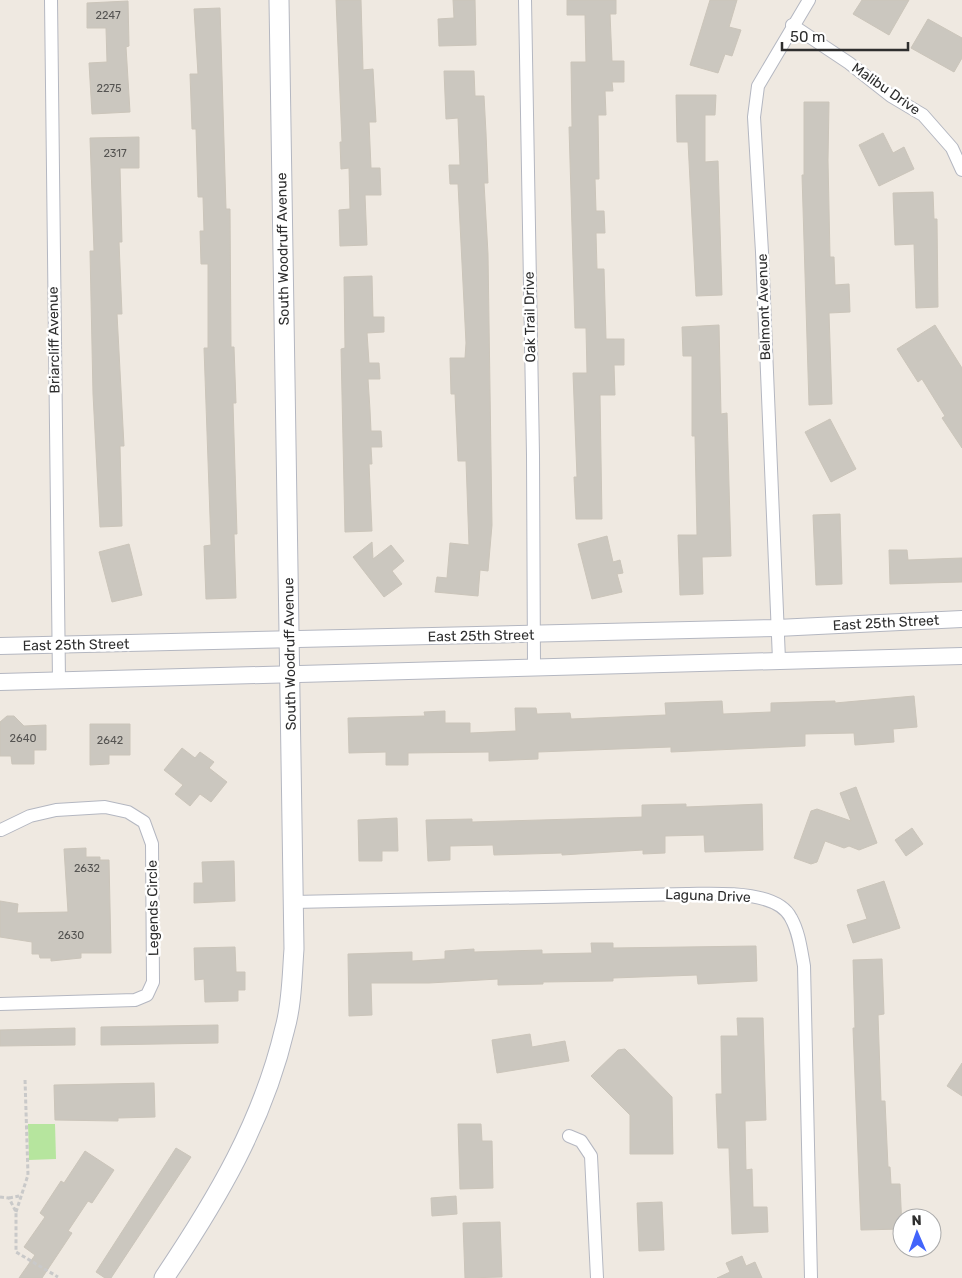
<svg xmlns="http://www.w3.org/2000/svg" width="962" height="1278" viewBox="0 0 962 1278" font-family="Rubik,sans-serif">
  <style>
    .green { fill: #b6e59e }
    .building { fill: #cbc7bf; stroke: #cbc5ba }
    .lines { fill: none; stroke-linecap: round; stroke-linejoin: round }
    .minor-casing { stroke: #b4b7c1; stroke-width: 14 }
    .tertiary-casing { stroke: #b4b7c1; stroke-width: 18 }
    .secondary-casing { stroke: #b4b7c1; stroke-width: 21 }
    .path { stroke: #c9c9c9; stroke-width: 3; stroke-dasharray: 4 2.5; stroke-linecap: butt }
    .minor { stroke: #fff; stroke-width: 12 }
    .tertiary { stroke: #fff; stroke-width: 16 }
    .secondary { stroke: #fff; stroke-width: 19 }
    .labels { text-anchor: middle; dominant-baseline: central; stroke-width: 5; stroke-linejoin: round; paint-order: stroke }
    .number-label { font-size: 11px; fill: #555452 }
    .street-label { font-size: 14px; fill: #2e2e2e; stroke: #fff }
  </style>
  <rect width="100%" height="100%" fill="#efe9e1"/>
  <!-- green -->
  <polygon class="green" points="28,1124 55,1124 56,1159 29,1160"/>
  <!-- building -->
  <g class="building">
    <polygon points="336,0 361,0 363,70 373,69 376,122 369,122 371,168 380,168 381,195 365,195 367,245 340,246 339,210 350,209 349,168 341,169 340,142 342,142"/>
    <polygon points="453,0 475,0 476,45 439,46 438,19 454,18"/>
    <polygon points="567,0 616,0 616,14 610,14 612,61 624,61 624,82 612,82 613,91 605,91 606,115 598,115 599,179 595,179 596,211 604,211 605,233 596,233 597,269 604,269 606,339 624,339 624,365 614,365 615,395 600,395 602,519 576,519 574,477 577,477 573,373 587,373 586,328 575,328 569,127 572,127 571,62 586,62 585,15 567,15"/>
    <polygon points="710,0 737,0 729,27 741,30 732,56 725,54 718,73 690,65"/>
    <polygon points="862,0 909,0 889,35 853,14"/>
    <polygon points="128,1 129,46 126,47 130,112 92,114 89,63 107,62 106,28 87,28 87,3"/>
    <polygon points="220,8 226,209 230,209 231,347 234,347 236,403 233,403 237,534 234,534 236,598 206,599 204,546 211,545 204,348 208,348 208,264 201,264 200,231 204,231 203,197 198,197 196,129 192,129 190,74 198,74 194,9"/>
    <polygon points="928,19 962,38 962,58 954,72 911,48"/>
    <polygon points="444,71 474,71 475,96 484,96 486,133 488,183 484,183 488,254 492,525 488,571 480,570 478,596 435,592 437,577 447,578 450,543 469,545 466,461 458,461 455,394 451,394 450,358 465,358 466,343 458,184 450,184 449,165 460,165 458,118 446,119"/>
    <polygon points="676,95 716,95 715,115 705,115 705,162 718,161 722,295 696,296 688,142 677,142"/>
    <polygon points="804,102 829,102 828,160 830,257 834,257 835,285 849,284 850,312 829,313 832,404 809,405 802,175 804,175"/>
    <polygon points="883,133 893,153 904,147 914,169 879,186 859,145"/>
    <polygon points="139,137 139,168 120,168 122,242 119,242 122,314 117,314 124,446 120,446 122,526 100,527 93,394 90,251 94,251 90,138"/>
    <polygon points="933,192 934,219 937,219 938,307 916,308 914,244 895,245 893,193"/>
    <polygon points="372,276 373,317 384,317 384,332 367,333 369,363 379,363 380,379 368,379 370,410 371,431 381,431 382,447 371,447 372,464 369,464 372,531 345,532 341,349 345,348 344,277"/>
    <polygon points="719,325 721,414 727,413 731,556 702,557 703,594 680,595 678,535 697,535 695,436 692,436 692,356 683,356 682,327"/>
    <polygon points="935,325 962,368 962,448 942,418 945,416 922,379 918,382 897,349"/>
    <polygon points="830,419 856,469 831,482 805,432"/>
    <polygon points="840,514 842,584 816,585 813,515"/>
    <polygon points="607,536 613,562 620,560 623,573 617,574 622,592 592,599 578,544"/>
    <polygon points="372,542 373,559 391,545 404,561 392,571 402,584 384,597 353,557"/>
    <polygon points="129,544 142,595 112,602 99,552"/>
    <polygon points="889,550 907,550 908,560 962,558 962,582 890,584"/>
    <polygon points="914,696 917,727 893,729 894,742 855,745 854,733 805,734 805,746 671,752 671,747 538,752 538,759 489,761 489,752 408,753 408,765 386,765 386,752 349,753 348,718 425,716 424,712 445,711 445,723 470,723 470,733 516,731 515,708 536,708 537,714 570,713 571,719 666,715 665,703 722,701 723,714 771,712 771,703 835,701 835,703"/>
    <polygon points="7,716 14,716 24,726 46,725 46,750 34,750 34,764 12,764 11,756 0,756 0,722"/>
    <polygon points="90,724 130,724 130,755 109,755 109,764 90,765"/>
    <polygon points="182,748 195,758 200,752 214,762 209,768 227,782 211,802 200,794 190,806 175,794 183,785 164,770"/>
    <polygon points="856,787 877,843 859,850 849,846 844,848 825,841 817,862 811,864 794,858 811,811 817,809 851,821 840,793"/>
    <polygon points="686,804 686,807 762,804 763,850 705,852 704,835 665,836 665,853 643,854 643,850 562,855 562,853 494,855 493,845 450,846 450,860 428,861 426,820 472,819 472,822 642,817 642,805"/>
    <polygon points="397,818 398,851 382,851 382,861 359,861 358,820"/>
    <polygon points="912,828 923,844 906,856 895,840"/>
    <polygon points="86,848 86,857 100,857 100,860 109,860 111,953 81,953 81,958 51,961 51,958 40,958 39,954 32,954 32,942 0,937 0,901 18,904 17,913 68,912 64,849"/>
    <polygon points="234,861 235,901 194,903 194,883 203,883 202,862"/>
    <polygon points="884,881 900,928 853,943 847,925 867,919 857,890"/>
    <polygon points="591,943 613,943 613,948 756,946 757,981 698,984 697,975 613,978 613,981 543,982 543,984 498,985 498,979 429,983 371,983 372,1015 349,1016 348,954 412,952 412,961 445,959 445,951 474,949 474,952 542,950 542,954 592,953"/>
    <polygon points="235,947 236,972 245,972 245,990 238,990 238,1001 205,1002 204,979 195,980 194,948"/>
    <polygon points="882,959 884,1014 878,1015 881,1101 885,1101 888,1167 890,1167 891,1184 900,1184 902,1229 861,1230 853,1028 855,1028 853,960"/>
    <polygon points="737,1018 763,1018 766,1120 745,1121 746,1170 752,1169 753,1207 767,1207 768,1232 732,1234 729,1148 718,1148 716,1094 722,1094 721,1036 738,1036"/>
    <polygon points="218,1025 218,1043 101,1045 101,1027"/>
    <polygon points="75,1028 75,1045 0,1046 0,1030"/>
    <polygon points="530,1034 532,1047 565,1041 569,1061 497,1073 492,1040"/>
    <polygon points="625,1049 672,1097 673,1154 630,1154 630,1115 591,1076 618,1050"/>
    <polygon points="962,1063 962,1096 947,1086"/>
    <polygon points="154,1083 155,1117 118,1118 118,1121 55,1120 54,1085"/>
    <polygon points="458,1124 481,1124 482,1141 492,1141 493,1188 460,1189"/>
    <polygon points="176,1148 191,1157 111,1278 105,1278 96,1272"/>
    <polygon points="85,1151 114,1170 92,1203 88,1201 68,1231 72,1233 42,1278 19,1278 35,1255 24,1247 45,1217 40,1213 61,1181 64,1183"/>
    <polygon points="456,1196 457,1214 432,1216 431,1198"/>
    <polygon points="662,1202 664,1250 639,1251 637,1203"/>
    <polygon points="500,1222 502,1277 465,1278 463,1223"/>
    <polygon points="742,1256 746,1266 755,1262 762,1278 717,1278 730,1272 726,1263"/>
  </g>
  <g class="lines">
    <defs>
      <g id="minor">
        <polyline points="51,0 59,681"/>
        <polyline points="525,0 533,455 534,666"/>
        <polyline points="792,25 849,63 891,96 923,115 952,148 962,170"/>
        <polyline points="779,660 762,252 754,117 758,86 809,0"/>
        <path d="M293,902L687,894C714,894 777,889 791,918C799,932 801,950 804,966L811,1278"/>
        <polyline points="0,1004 135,1000 147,995 153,982 152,844 144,822 128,812 105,807 56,810 30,816 1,830"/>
        <polyline points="569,1136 581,1141 591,1156 597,1278"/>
      </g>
      <g id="tertiary">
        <polyline points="0,646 777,628 962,619"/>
        <path d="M0,682C321,675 641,663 962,656"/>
      </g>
      <path id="secondary" d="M164,1278C217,1199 263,1122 285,1028C292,1003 292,975 294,949L279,0"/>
    </defs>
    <!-- minor casing -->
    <use href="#minor" class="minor-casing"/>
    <!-- tertiary casing -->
    <use href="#tertiary" class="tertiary-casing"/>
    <!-- secondary casing -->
    <use href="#secondary" class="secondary-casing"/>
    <!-- path -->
    <g class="path">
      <polyline points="0,1197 9,1198 16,1212 16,1252 58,1277"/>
      <polyline points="9,1198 19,1196"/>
      <polyline points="16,1212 28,1175 25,1079"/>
    </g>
    <!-- minor -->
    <use href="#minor" class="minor"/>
    <!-- tertiary -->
    <use href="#tertiary" class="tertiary"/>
    <!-- secondary -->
    <use href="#secondary" class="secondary"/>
  </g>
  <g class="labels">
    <!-- number labels -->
    <g class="number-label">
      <text x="108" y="15">2247</text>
      <text x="109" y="88">2275</text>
      <text x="115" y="153">2317</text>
      <text x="23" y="738">2640</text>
      <text x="110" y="740">2642</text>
      <text x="87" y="868">2632</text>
      <text x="71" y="935">2630</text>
    </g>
    <!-- street labels -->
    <g class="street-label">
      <text transform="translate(886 89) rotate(35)">Malibu Drive</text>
      <text transform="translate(283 249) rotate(-91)">South Woodruff Avenue</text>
      <text transform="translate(764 307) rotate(-92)">Belmont Avenue</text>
      <text transform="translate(530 317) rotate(-91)">Oak Trail Drive</text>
      <text transform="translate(54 340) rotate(-91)">Briarcliff Avenue</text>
      <text transform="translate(886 623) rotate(-3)">East 25th Street</text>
      <text transform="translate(481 636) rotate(-1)">East 25th Street</text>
      <text transform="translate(76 645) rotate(-1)">East 25th Street</text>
      <text transform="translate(290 654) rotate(-91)">South Woodruff Avenue</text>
      <text transform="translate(708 896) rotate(2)">Laguna Drive</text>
      <text transform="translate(153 908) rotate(-91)">Legends Circle</text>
    </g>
  </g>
  <!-- north arrow -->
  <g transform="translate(917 1233) rotate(358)"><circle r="24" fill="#ffffff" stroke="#ababab"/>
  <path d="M0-4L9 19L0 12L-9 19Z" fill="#4264fb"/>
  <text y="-8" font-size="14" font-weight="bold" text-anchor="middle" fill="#2e2e2e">N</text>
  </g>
  <!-- scale -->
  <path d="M782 42v8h126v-8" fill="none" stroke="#2e2e2e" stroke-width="2.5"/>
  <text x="790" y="42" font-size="15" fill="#2e2e2e" stroke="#ffffff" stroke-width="4" paint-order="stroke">50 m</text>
</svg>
